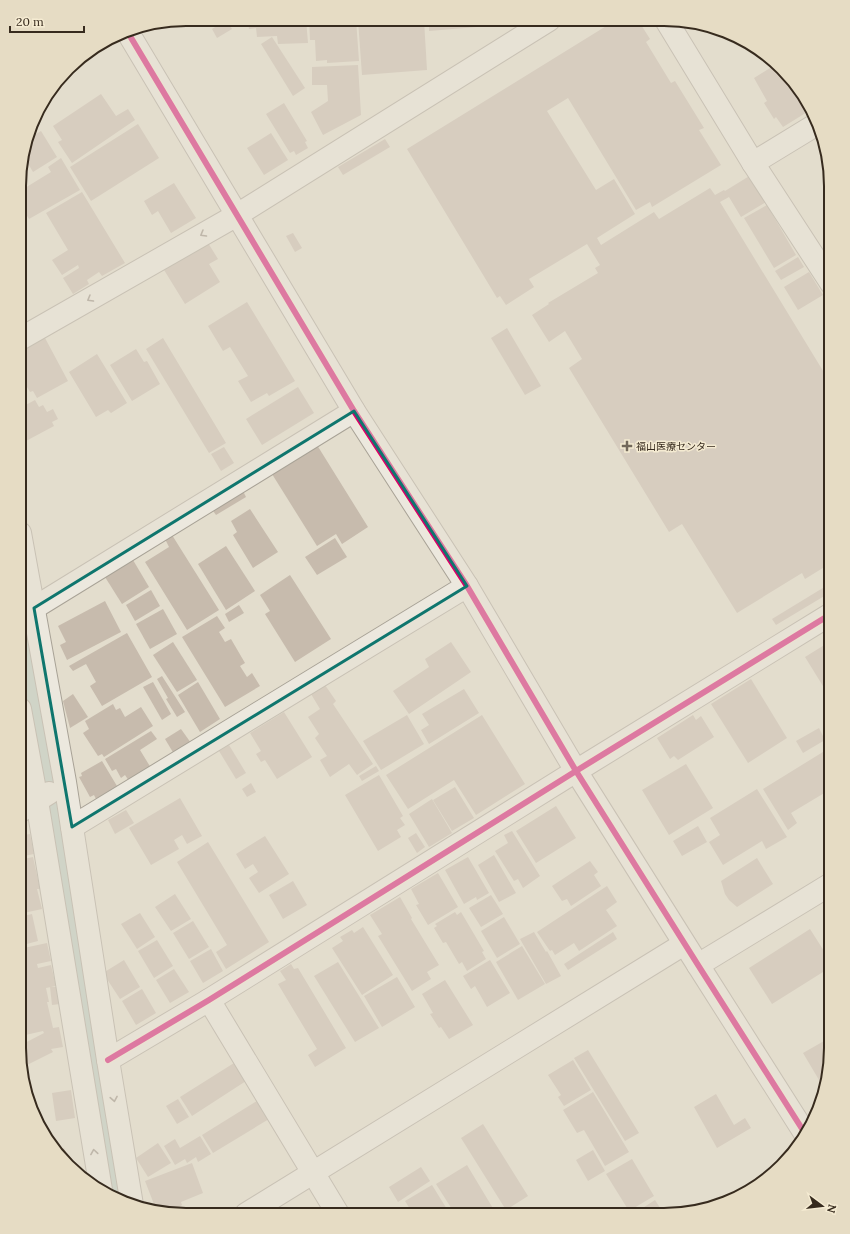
<svg xmlns="http://www.w3.org/2000/svg" width="850" height="1234" viewBox="0 0 850 1234" font-family="Lora,'Noto Sans JP',serif">
  <style>
    .lines { fill: none; stroke-linecap: round; stroke-linejoin: round }
    .canal { stroke: #b8c9bf; stroke-width: 26 }
    .building { fill: #c7bbad }
    .minor-casing { stroke: #a8a296; stroke-width: 24 }
    .minor { stroke: #ece8de; stroke-width: 22 }
    .cycleway-casing { stroke: #f5ebd2; stroke-width: 8 }
    .cycleway { stroke: #d6006c; stroke-width: 6 }
    .oneway { stroke: #928a7e }
    .marked { fill: none; stroke: #0f766e; stroke-width: 3; stroke-linejoin: round }
    .poi-dot { fill: #73695b; stroke: #f5ebd2; stroke-width: 1.5 }
    .labels { text-anchor: middle; dominant-baseline: central; stroke-width: 3; stroke-linejoin: round; paint-order: stroke }
    .poi-label { font-size: 10px; fill: #372b1e; stroke: #f5ebd2; text-anchor: start }
    .rim { fill: none; stroke: #372b1e; stroke-width: 2 }
  </style>
  <rect width="100%" height="100%" fill="#e3ddcd"/>
  <g class="lines">
    <!-- canal -->
    <polyline class="canal" points="20,627 46,771 116,1199"/>
  </g>
  <!-- building -->
  <g class="building">
    <polygon points="306,19 308,43 278,44 277,36 257,37 256,28 249,29 248,22"/>
    <polygon points="309,19 356,19 359,61 327,63 327,60 316,61 315,40 310,40"/>
    <polygon points="226,20 232,29 217,38 212,29"/>
    <polygon points="358,20 424,20 427,70 362,75"/>
    <polygon points="429,20 501,20 501,25 429,31"/>
    <polygon points="589,20 606,20 593,27"/>
    <polygon points="616,20 632,20 633,22 638,20 650,39 646,42 671,83 675,81 704,128 699,130 721,165 652,207 650,202 636,210 568,98 547,111 596,190 614,179 635,214 597,238 601,245 654,212 659,219 710,188 715,195 724,190 725,191 751,175 766,202 741,217 729,197 720,202 831,384 831,563 805,579 802,573 737,613 682,524 669,532 569,368 582,359 565,331 549,342 532,315 549,304 548,303 598,273 595,268 600,265 587,244 529,279 534,287 506,305 500,296 497,298 407,149"/>
    <polygon points="272,37 305,88 293,96 261,44"/>
    <polygon points="358,65 361,115 323,135 311,112 328,101 327,85 312,85 312,67"/>
    <polygon points="775,65 812,109 783,127 776,117 774,119 764,103 767,101 754,78"/>
    <polygon points="101,94 116,116 128,109 135,120 72,163 58,142 62,140 53,126"/>
    <polygon points="284,103 307,141 305,142 308,148 296,155 294,151 290,153 266,114"/>
    <polygon points="138,124 159,158 91,201 70,167"/>
    <polygon points="41,131 57,157 33,172 23,155 29,138"/>
    <polygon points="271,133 288,160 264,175 247,148"/>
    <polygon points="385,139 390,147 343,175 338,167"/>
    <polygon points="61,158 80,190 29,219 20,205 20,191 51,172 48,167"/>
    <polygon points="174,183 196,218 171,233 158,211 152,215 144,201"/>
    <polygon points="82,192 125,263 102,276 99,272 87,280 89,284 73,294 63,278 79,268 78,265 62,275 52,260 68,250 46,213"/>
    <polygon points="767,205 796,255 774,268 744,218"/>
    <polygon points="20,212 27,222 20,226"/>
    <polygon points="293,233 302,248 295,252 286,236"/>
    <polygon points="205,238 218,259 209,264 220,282 185,304 161,265"/>
    <polygon points="798,257 804,267 781,280 775,271"/>
    <polygon points="809,272 823,295 798,310 784,287"/>
    <polygon points="247,302 295,381 269,396 267,393 251,402 238,381 248,376 230,347 223,351 208,326"/>
    <polygon points="507,328 541,386 525,395 491,338"/>
    <polygon points="45,338 68,381 37,398 33,391 30,392 24,382 27,380 20,367 20,352"/>
    <polygon points="163,338 226,443 209,453 146,349"/>
    <polygon points="136,349 144,362 147,361 160,384 132,401 110,365"/>
    <polygon points="97,354 127,403 111,413 108,410 96,417 69,372"/>
    <polygon points="298,387 314,413 262,445 246,419"/>
    <polygon points="35,400 39,407 43,405 47,412 53,409 58,419 52,422 54,426 26,441 20,431 20,408"/>
    <polygon points="317,445 368,527 342,544 336,534 317,546 272,474"/>
    <polygon points="224,447 234,463 221,471 211,454"/>
    <polygon points="242,489 246,497 216,515 211,508"/>
    <polygon points="250,509 278,552 253,568 233,535 237,532 231,521"/>
    <polygon points="172,535 219,610 187,630 145,562 169,547 165,539"/>
    <polygon points="335,538 347,557 317,575 305,557"/>
    <polygon points="226,546 255,591 226,610 198,564"/>
    <polygon points="133,560 149,587 122,604 105,577"/>
    <polygon points="290,575 331,639 295,662 265,614 270,611 260,595"/>
    <polygon points="831,583 831,592 776,625 772,619"/>
    <polygon points="151,590 160,606 135,621 126,605"/>
    <polygon points="105,601 121,632 67,660 60,645 66,642 58,626"/>
    <polygon points="239,605 244,613 229,622 225,614"/>
    <polygon points="163,609 177,634 150,649 136,624"/>
    <polygon points="217,616 225,628 219,632 225,642 231,639 245,663 240,666 247,677 252,673 260,686 225,707 182,637"/>
    <polygon points="127,633 152,677 102,706 90,686 96,682 86,664 73,671 69,666"/>
    <polygon points="173,642 197,680 177,692 153,655"/>
    <polygon points="451,642 471,672 409,714 393,691 429,667 425,659"/>
    <polygon points="826,644 831,651 831,699 805,657"/>
    <polygon points="162,676 185,712 177,717 166,699 168,698 157,679"/>
    <polygon points="751,679 787,738 748,763 711,704"/>
    <polygon points="153,682 171,714 162,720 143,687"/>
    <polygon points="198,682 220,719 200,732 178,695"/>
    <polygon points="325,685 336,701 333,704 373,764 357,775 349,764 330,777 320,760 327,756 315,738 319,734 308,717 320,709 311,694"/>
    <polygon points="464,689 479,713 429,744 421,730 429,725 422,714"/>
    <polygon points="73,694 88,717 70,728 63,701"/>
    <polygon points="113,704 116,710 120,708 125,717 141,707 153,726 104,757 102,754 98,756 83,733 89,729 85,721"/>
    <polygon points="284,712 312,757 277,779 265,760 261,762 256,754 261,751 250,733"/>
    <polygon points="407,715 424,744 381,770 363,741"/>
    <polygon points="482,715 525,784 476,815 454,780 408,809 386,775"/>
    <polygon points="693,715 696,720 701,716 714,737 678,760 674,756 670,759 657,738"/>
    <polygon points="819,728 825,740 803,753 796,741"/>
    <polygon points="181,729 191,743 174,754 165,739"/>
    <polygon points="151,731 157,739 140,750 151,768 129,781 125,775 121,778 116,769 112,771 105,759"/>
    <polygon points="229,745 246,773 236,779 219,751"/>
    <polygon points="831,747 831,789 791,813 797,823 788,830 763,789"/>
    <polygon points="102,761 117,786 96,799 94,795 90,797 79,777 82,776 81,773"/>
    <polygon points="686,764 713,808 669,835 642,790"/>
    <polygon points="376,766 379,771 362,781 359,776"/>
    <polygon points="379,775 403,816 400,818 405,825 397,830 401,837 378,851 345,795"/>
    <polygon points="251,783 256,792 247,797 242,789"/>
    <polygon points="455,787 474,818 452,831 433,800"/>
    <polygon points="757,789 787,837 766,849 762,841 723,865 709,842 720,835 710,818"/>
    <polygon points="180,798 202,836 187,844 182,835 174,840 179,849 151,865 129,828"/>
    <polygon points="432,799 452,833 429,847 409,814"/>
    <polygon points="556,806 576,838 536,863 516,831"/>
    <polygon points="126,810 134,823 115,834 108,820"/>
    <polygon points="698,826 707,842 682,856 673,841"/>
    <polygon points="512,831 540,876 523,888 518,879 514,881 495,851 508,843 504,835"/>
    <polygon points="416,833 425,847 417,853 408,838"/>
    <polygon points="30,834 34,854 19,857 19,836"/>
    <polygon points="265,836 289,874 259,893 249,878 258,872 253,864 245,869 236,854"/>
    <polygon points="208,842 269,942 226,969 216,952 227,945 177,862"/>
    <polygon points="494,855 516,893 499,902 478,865"/>
    <polygon points="33,857 40,889 37,889 42,909 19,914 19,860"/>
    <polygon points="468,857 489,893 477,900 476,897 464,904 445,870"/>
    <polygon points="757,858 773,884 737,907 729,900 725,894 721,881"/>
    <polygon points="590,861 598,872 594,875 601,886 571,906 567,899 562,901 552,886"/>
    <polygon points="438,873 458,907 428,925 416,905 419,904 411,889"/>
    <polygon points="293,881 307,905 283,919 269,895"/>
    <polygon points="607,886 617,902 606,910 617,926 579,951 574,943 555,955 552,950 550,951 537,932"/>
    <polygon points="175,894 191,919 171,931 155,907"/>
    <polygon points="491,895 503,914 481,927 469,908"/>
    <polygon points="400,897 412,918 411,919 439,965 427,972 431,979 412,991 378,936 382,934 370,915"/>
    <polygon points="455,912 457,915 461,912 484,951 482,952 486,959 467,971 462,962 459,964 446,942 443,943 434,928 437,926 435,924"/>
    <polygon points="140,913 155,937 137,949 121,924"/>
    <polygon points="32,914 38,941 19,946 19,917"/>
    <polygon points="504,917 520,944 497,958 481,931"/>
    <polygon points="193,921 209,947 189,959 173,933"/>
    <polygon points="363,927 393,975 362,995 332,948 343,941 340,937 352,930 354,933"/>
    <polygon points="810,929 831,962 831,967 772,1004 749,968"/>
    <polygon points="534,932 546,952 547,951 561,976 546,984 520,939"/>
    <polygon points="613,932 617,939 568,970 564,964"/>
    <polygon points="157,940 173,966 154,978 138,951"/>
    <polygon points="47,943 51,961 37,964 38,968 51,965 56,986 46,988 49,1002 47,1002 53,1028 59,1027 63,1047 51,1049 53,1052 23,1067 19,1046 44,1033 43,1031 21,1036 22,1040 19,1041 19,964 21,963 19,949"/>
    <polygon points="522,946 545,984 518,1000 496,962"/>
    <polygon points="211,949 223,971 203,983 190,961"/>
    <polygon points="124,960 140,987 120,999 103,973"/>
    <polygon points="490,960 510,993 487,1007 475,986 471,989 463,976"/>
    <polygon points="338,962 379,1028 355,1042 314,976"/>
    <polygon points="291,964 294,969 298,968 346,1048 315,1067 308,1055 317,1049 278,984 286,980 280,971"/>
    <polygon points="174,969 189,992 170,1003 156,980"/>
    <polygon points="397,977 415,1007 382,1027 364,996"/>
    <polygon points="445,980 473,1025 449,1039 441,1027 439,1028 430,1014 433,1013 422,994"/>
    <polygon points="50,987 58,987 60,1004 52,1005"/>
    <polygon points="142,989 156,1013 136,1025 122,1001"/>
    <polygon points="831,1037 831,1060 825,1090 803,1053"/>
    <polygon points="588,1050 639,1133 625,1141 574,1058"/>
    <polygon points="573,1060 591,1090 564,1106 558,1097 561,1095 548,1075"/>
    <polygon points="234,1063 246,1081 192,1116 180,1097"/>
    <polygon points="71,1090 75,1118 56,1121 52,1093"/>
    <polygon points="593,1092 629,1152 605,1166 584,1130 577,1133 563,1110"/>
    <polygon points="716,1094 734,1125 745,1118 751,1128 717,1148 694,1107"/>
    <polygon points="178,1099 189,1117 177,1124 166,1106"/>
    <polygon points="257,1101 269,1119 213,1153 202,1135"/>
    <polygon points="483,1124 528,1196 506,1210 461,1138"/>
    <polygon points="200,1136 211,1154 198,1162 196,1157 187,1163 185,1159 175,1165 164,1146 175,1139 180,1148"/>
    <polygon points="158,1143 171,1163 148,1177 136,1158"/>
    <polygon points="64,1148 72,1165 72,1166 60,1151"/>
    <polygon points="593,1150 605,1171 588,1181 576,1160"/>
    <polygon points="632,1159 654,1196 629,1211 606,1174"/>
    <polygon points="192,1163 203,1193 181,1202 182,1205 169,1214 157,1212 145,1181"/>
    <polygon points="467,1165 497,1215 455,1214 436,1184"/>
    <polygon points="421,1167 430,1181 398,1202 389,1187"/>
    <polygon points="432,1185 450,1214 413,1214 405,1201"/>
    <polygon points="655,1200 664,1214 662,1215 632,1215"/>
    <polygon points="523,1207 528,1215 511,1215"/>
    <polygon points="390,1209 393,1214 382,1214"/>
  </g>
  <g class="lines">
    <defs>
      <g id="minor">
        <polyline points="666,20 753,163 831,283"/>
        <polyline points="127,31 354,411 467,586 576,771 698,965 806,1135"/>
        <polyline points="753,163 817,124"/>
        <polyline points="20,339 237,215 549,20"/>
        <polyline points="20,533 65,782 108,1060 132,1205"/>
        <polyline points="34,608 354,411"/>
        <polyline points="20,709 37,801 101,1190"/>
        <polyline points="19,812 49,793"/>
        <polyline points="72,827 467,586"/>
        <polyline points="698,965 831,884"/>
        <polyline points="209,1000 338,1214"/>
        <polyline points="108,1060 209,1000 576,771 831,614"/>
        <polyline points="246,1214 684,944"/>
      </g>
    </defs>
    <!-- minor casing -->
    <use href="#minor" class="minor-casing"/>
    <!-- minor -->
    <use href="#minor" class="minor"/>
    <defs>
      <g id="cycleway">
        <polyline points="127,31 354,411 467,586 576,771 698,965 806,1135"/>
        <polyline points="108,1060 209,1000 576,771 831,614"/>
      </g>
    </defs>
    <!-- cycleway casing -->
    <use href="#cycleway" class="cycleway-casing"/>
    <!-- cycleway -->
    <use href="#cycleway" class="cycleway"/>
  </g>
  <!-- one-way arrows -->
  <defs><path id="oneway-chevron" d="M-2-3.5L2.5 0L-2 3.5" fill="none" stroke-width="1.6" stroke-linecap="round" stroke-linejoin="round"/></defs>
  <g class="oneway">
    <use href="#oneway-chevron" transform="translate(203 234) rotate(150)"/>
    <use href="#oneway-chevron" transform="translate(90 299) rotate(150)"/>
    <use href="#oneway-chevron" transform="translate(114 1099) rotate(80)"/>
    <use href="#oneway-chevron" transform="translate(94 1152) rotate(-99)"/>
  </g>
  <!-- marked area -->
  <path d="M0 0H850V1234H0ZM354,411L467,586L72,827L34,608Z" fill="#e3ddcd" fill-opacity=".55" fill-rule="evenodd"/>
  <path class="marked" d="M354,411L467,586L72,827L34,608Z"/>
  <!-- markers -->
  <path class="poi-dot" d="M625 440h4v4h4v4h-4v4h-4v-4h-4v-4h4z"/>
  <g class="labels">
    <!-- poi labels -->
    <g class="poi-label">
      <text x="636" y="446">福山医療センター</text>
    </g>
  </g>
  <!-- crop -->
  <path d="M0 0H850V1234H0ZM186 26H664A160 160 0 0 1 824 186V1048A160 160 0 0 1 664 1208H186A160 160 0 0 1 26 1048V186A160 160 0 0 1 186 26Z" fill="#e6dcc4" fill-rule="evenodd"/>
  <path class="rim" d="M186 26H664A160 160 0 0 1 824 186V1048A160 160 0 0 1 664 1208H186A160 160 0 0 1 26 1048V186A160 160 0 0 1 186 26Z"/>
  <!-- north arrow -->
  <g transform="translate(822 1206) rotate(105)" stroke="#f5ebd2" stroke-width="3" paint-order="stroke">
  <path d="M0-3L7 15L0 10L-7 15Z" fill="#372b1e"/>
  <text y="-6" font-size="11" font-weight="bold" text-anchor="middle" fill="#372b1e">N</text>
  </g>
  <!-- scale -->
  <path d="M10 26v6h74v-6" fill="none" stroke="#372b1e" stroke-width="2"/>
  <text x="16" y="26" font-size="12" fill="#372b1e" stroke="#f5ebd2" stroke-width="3" paint-order="stroke">20 m</text>
</svg>
